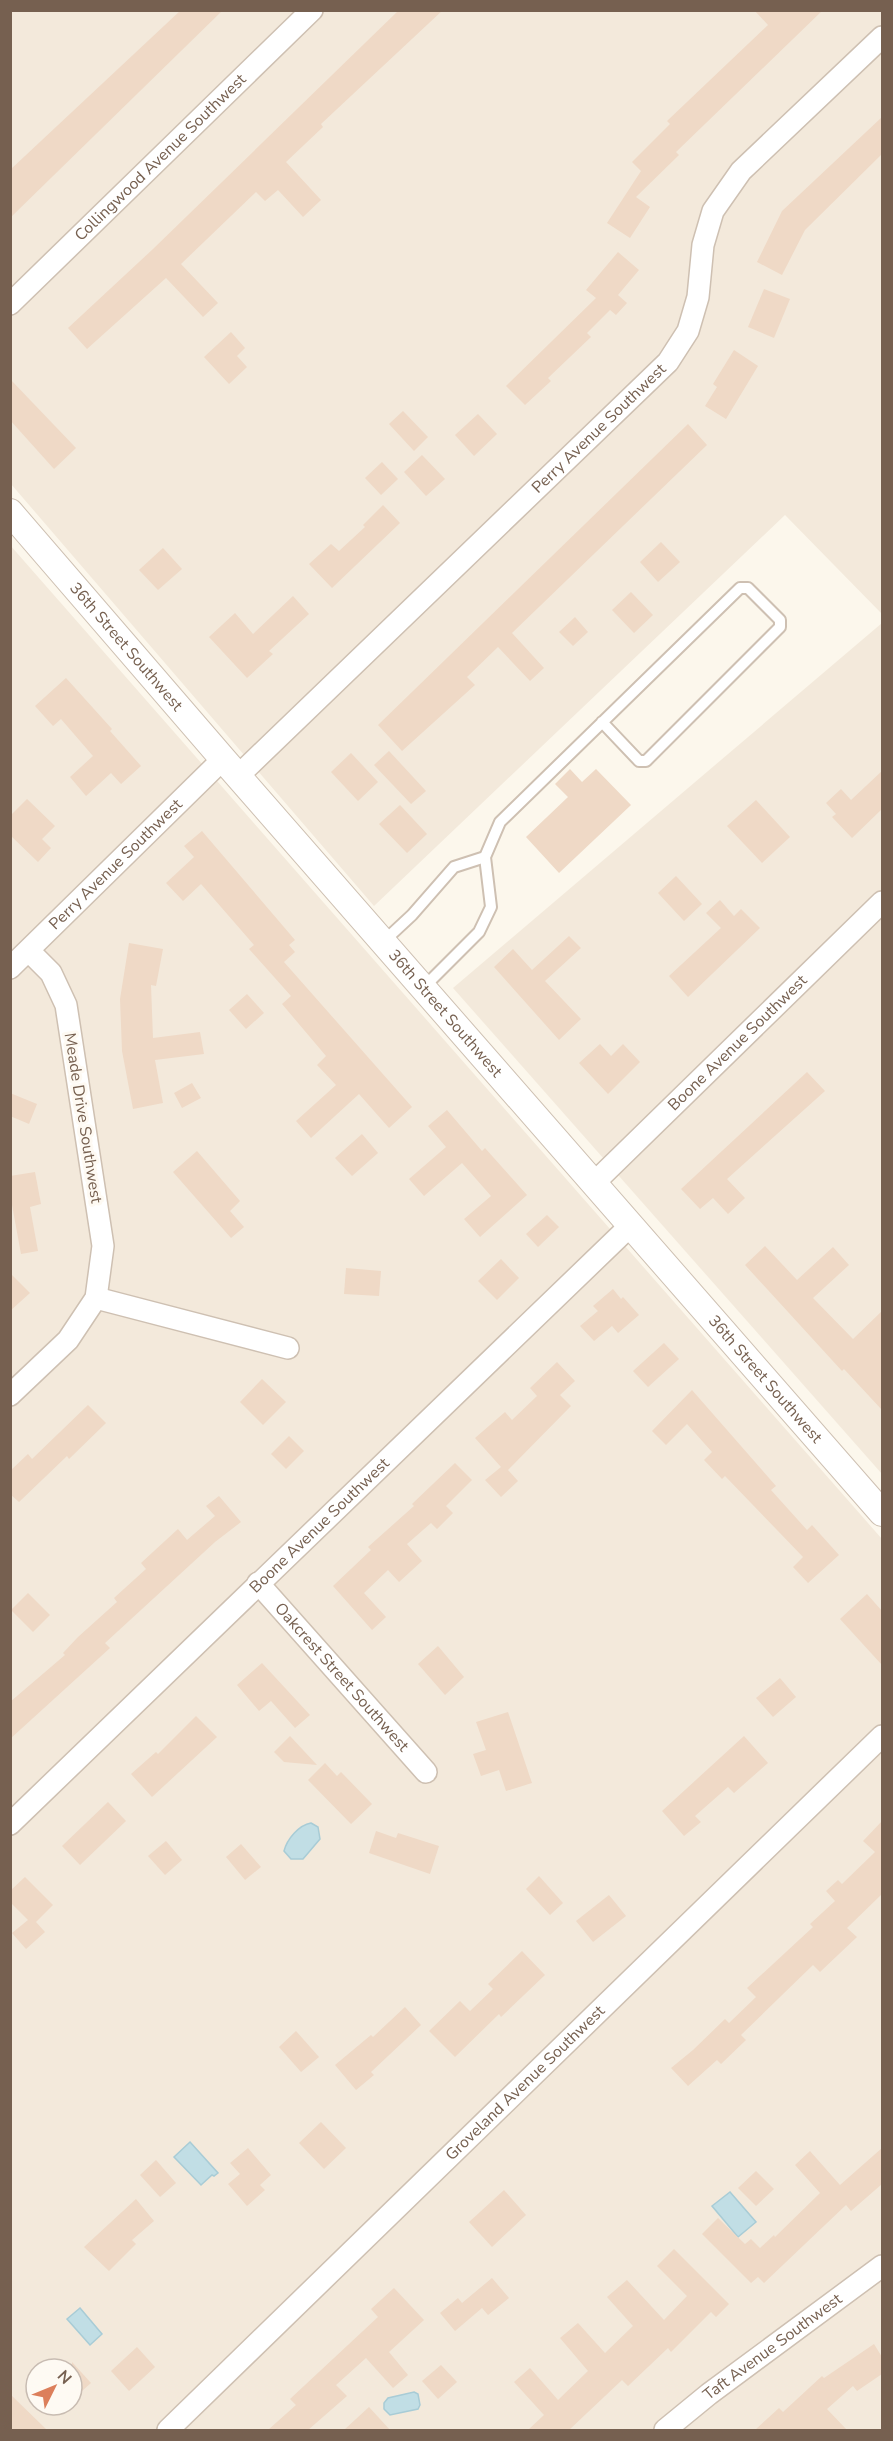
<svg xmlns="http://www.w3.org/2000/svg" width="893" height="2441" viewBox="0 0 893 2441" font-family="'Nunito Sans',sans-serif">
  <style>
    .residential { fill: #f3e9db; fill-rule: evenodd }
    .water { fill: #c1dee5; stroke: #a8ccd6; stroke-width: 1.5 }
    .building { fill: #efd9c6 }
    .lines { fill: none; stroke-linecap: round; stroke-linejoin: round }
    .service-casing { stroke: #cec0b2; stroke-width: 14 }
    .minor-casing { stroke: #cec0b2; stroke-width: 24 }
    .tertiary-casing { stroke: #cec0b2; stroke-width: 28 }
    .service { stroke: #fff; stroke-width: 10 }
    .minor { stroke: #fff; stroke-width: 21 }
    .tertiary { stroke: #fff; stroke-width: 26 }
    .labels { text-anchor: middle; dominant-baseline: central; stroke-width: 6; stroke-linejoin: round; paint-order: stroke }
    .street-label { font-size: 16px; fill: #766050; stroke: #fefaf3 }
  </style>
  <rect width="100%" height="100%" fill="#fcf7ec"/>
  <!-- residential -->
  <g class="residential">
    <polygon points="10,11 882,11 882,614 785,515 374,906 11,484"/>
    <path d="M10,545L882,1539V2430H11ZM36,2369H72V2405H36Z"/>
    <polygon points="882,623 882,1474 453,988"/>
  </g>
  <!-- water -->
  <g class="water">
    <path d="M311,1823L318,1827L320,1839L303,1859H291L284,1851C287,1839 299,1825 311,1823Z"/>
    <polygon points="190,2142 218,2173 214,2176 212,2175 201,2185 174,2157"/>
    <polygon points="730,2192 756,2222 738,2237 712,2206"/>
    <polygon points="80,2308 102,2334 90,2345 67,2319"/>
    <polygon points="414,2392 418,2394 420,2405 418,2409 390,2415 384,2409 384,2403 388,2398"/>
  </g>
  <!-- building -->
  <g class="building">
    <polygon points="181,10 223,10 10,218 10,170"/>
    <polygon points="399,10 443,10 321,124 323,127 286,162 321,200 303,217 278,190 265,201 256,192 181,264 218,303 203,317 166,278 87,349 68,328 153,249"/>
    <polygon points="754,10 823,10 676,152 679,155 636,197 650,207 630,238 607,223 641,171 632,162 670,124 667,121 768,25"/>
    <polygon points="882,117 882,154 805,230 782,275 757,262 782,211"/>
    <polygon points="618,252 639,270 618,295 627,303 616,315 610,310 587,333 591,337 548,378 551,381 525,405 506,386 596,298 586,290"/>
    <polygon points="764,289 790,299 774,338 748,327"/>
    <polygon points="231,332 245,348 237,356 247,367 229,384 204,357"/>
    <polygon points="734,350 758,366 726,419 705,406 717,387 713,384"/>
    <polygon points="10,379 76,448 54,469 10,420"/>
    <polygon points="403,411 428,437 414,451 389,424"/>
    <polygon points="478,414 497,434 474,456 455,435"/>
    <polygon points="688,424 707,445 512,633 544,668 530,681 498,647 467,677 475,685 402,751 378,725"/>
    <polygon points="422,455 445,479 426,496 404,472"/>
    <polygon points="382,462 398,479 381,495 365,478"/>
    <polygon points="383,505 400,523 332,588 309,564 331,544 339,551 365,527 363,525"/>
    <polygon points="661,542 680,562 658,582 640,562"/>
    <polygon points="163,548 182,569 158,590 139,570"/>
    <polygon points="631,592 653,615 634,633 612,610"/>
    <polygon points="293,596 309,614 269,651 273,654 247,678 209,637 235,613 253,634"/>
    <polygon points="575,617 588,632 573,646 559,632"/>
    <polygon points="66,678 112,729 110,731 141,766 121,784 111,773 86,796 70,777 93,756 61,719 53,726 35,706"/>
    <polygon points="389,751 426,791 411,804 374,765"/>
    <polygon points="351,753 378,782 358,801 331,772"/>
    <polygon points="570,769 582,782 596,769 631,805 559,873 526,837 568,797 555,784"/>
    <polygon points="882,771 882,809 852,838 832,817 836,814 826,803 841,789 851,800"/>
    <polygon points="27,799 55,826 42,839 51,848 38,862 10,835 10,816"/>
    <polygon points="756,800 790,837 762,863 727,826"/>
    <polygon points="400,805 427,834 407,853 379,824"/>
    <polygon points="202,831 295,940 289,945 295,952 284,962 412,1107 389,1128 359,1094 311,1138 296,1121 336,1085 317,1065 326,1056 282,1004 291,996 249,949 254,945 201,884 183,901 166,883 194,857 184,846"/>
    <polygon points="676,876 702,904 684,921 658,893"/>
    <polygon points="720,900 734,916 741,909 760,928 688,997 669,976 721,928 706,913"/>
    <polygon points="569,936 581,948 545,981 581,1019 559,1040 494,967 513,949 532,970"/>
    <polygon points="129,943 163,949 156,986 151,985 153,1038 200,1032 204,1054 155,1060 163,1103 133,1109 122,1051 120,999"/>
    <polygon points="247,994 264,1013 246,1029 229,1010"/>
    <polygon points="600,1044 611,1056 623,1044 640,1062 608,1094 579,1063"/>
    <polygon points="807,1072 825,1091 727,1179 745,1198 728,1214 713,1198 700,1209 681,1189"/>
    <polygon points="192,1083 201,1098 182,1108 174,1093"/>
    <polygon points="10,1093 37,1104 29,1124 10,1116"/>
    <polygon points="447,1110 482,1151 485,1148 527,1195 480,1237 464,1219 491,1196 462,1163 424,1196 409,1179 446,1147 428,1126"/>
    <polygon points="362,1134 378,1153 352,1176 335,1158"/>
    <polygon points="197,1151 240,1201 230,1211 244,1227 231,1238 173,1172"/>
    <polygon points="35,1172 41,1204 30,1207 38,1251 21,1254 10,1194 10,1176"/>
    <polygon points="547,1215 559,1227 538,1247 526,1234"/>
    <polygon points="765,1246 797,1280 833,1247 849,1265 813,1298 853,1339 882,1311 882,1410 844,1369 842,1371 745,1265"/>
    <polygon points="501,1259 519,1278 497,1300 478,1281"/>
    <polygon points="346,1268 381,1271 379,1296 344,1294"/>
    <polygon points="10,1273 30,1293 10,1311"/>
    <polygon points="613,1289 621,1299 623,1297 639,1315 618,1333 612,1326 594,1341 580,1326 598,1311 593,1306"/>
    <polygon points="664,1343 679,1359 648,1387 633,1371"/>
    <polygon points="557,1362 575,1381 560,1395 571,1406 508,1470 518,1481 501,1497 485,1480 501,1467 475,1438 505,1412 512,1420 537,1396 530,1388"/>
    <polygon points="262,1379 286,1402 263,1425 240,1402"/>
    <polygon points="692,1390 776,1486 771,1490 807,1530 812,1525 839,1555 808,1583 793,1567 803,1557 725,1476 722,1479 704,1460 712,1452 687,1424 666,1445 652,1431"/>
    <polygon points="88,1405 106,1423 69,1459 67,1456 19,1502 10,1494 10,1471 28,1454 32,1459"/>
    <polygon points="289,1436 304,1451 286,1469 271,1454"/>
    <polygon points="455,1463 472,1480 446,1506 453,1513 437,1529 431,1523 407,1544 422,1561 399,1582 388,1570 364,1593 386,1617 372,1630 333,1586 371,1550 368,1547 414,1506 412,1504"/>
    <polygon points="219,1496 241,1522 215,1542 105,1643 110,1648 10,1739 10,1702 65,1655 63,1653 78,1637 117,1602 114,1598 146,1569 141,1563 178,1529 187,1540 215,1516 206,1506"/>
    <polygon points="28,1593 50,1615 33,1632 11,1610"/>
    <polygon points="867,1594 882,1611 882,1665 840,1619"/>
    <polygon points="438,1646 464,1677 445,1695 418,1664"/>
    <polygon points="262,1663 310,1715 295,1728 271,1701 259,1711 237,1685"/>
    <polygon points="780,1678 796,1697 773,1717 756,1698"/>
    <polygon points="508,1712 532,1783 506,1791 499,1770 481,1776 473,1754 486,1750 476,1722"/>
    <polygon points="196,1716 217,1737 152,1797 131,1774 156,1752 158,1754"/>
    <polygon points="290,1736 317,1765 284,1762 274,1752"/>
    <polygon points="744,1736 768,1763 734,1793 728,1787 695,1816 701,1822 684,1836 662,1811"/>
    <polygon points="325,1763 337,1776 341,1772 372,1804 351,1824 308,1780"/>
    <polygon points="108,1802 126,1821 80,1865 62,1846"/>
    <polygon points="882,1821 882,1894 847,1928 857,1937 820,1972 813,1965 741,2035 746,2040 721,2064 717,2060 688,2086 671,2068 693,2050 725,2019 729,2023 756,1997 747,1988 813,1927 810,1924 835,1901 826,1891 838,1880 842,1884 875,1852 863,1841"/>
    <polygon points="376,1831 396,1838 398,1833 439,1846 430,1874 369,1853"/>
    <polygon points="166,1841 182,1860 165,1875 148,1856"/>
    <polygon points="241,1844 261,1867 245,1880 226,1857"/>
    <polygon points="539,1876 563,1903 550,1915 526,1889"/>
    <polygon points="25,1877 53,1905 36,1922 45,1932 26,1949 12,1933 28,1920 10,1902 10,1891"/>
    <polygon points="609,1895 626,1916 593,1942 576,1921"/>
    <polygon points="522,1951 545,1975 501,2017 499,2014 455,2057 429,2031 460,2001 470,2011 493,1989 488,1984"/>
    <polygon points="405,2007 421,2025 371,2072 374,2075 356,2090 335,2065 371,2035 373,2037"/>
    <polygon points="296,2031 319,2057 301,2072 279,2047"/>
    <polygon points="321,2122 346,2148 324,2169 299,2143"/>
    <polygon points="248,2148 271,2175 260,2185 265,2190 247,2206 228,2184 240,2174 230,2163"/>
    <polygon points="882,2148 882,2184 851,2211 846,2205 764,2283 758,2277 751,2283 702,2234 718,2218 745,2244 751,2239 760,2248 774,2235 775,2237 820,2193 795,2165 810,2151 840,2185"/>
    <polygon points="156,2160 176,2183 160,2197 140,2175"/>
    <polygon points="756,2171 774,2189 756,2206 738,2188"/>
    <polygon points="504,2190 526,2215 492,2247 469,2222"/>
    <polygon points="136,2199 154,2221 132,2240 136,2244 109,2271 84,2247"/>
    <polygon points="674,2249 729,2304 716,2317 711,2312 671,2352 668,2348 628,2386 622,2380 569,2430 528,2430 544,2415 514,2382 530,2368 558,2400 588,2371 560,2338 578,2323 605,2353 633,2326 607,2297 627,2280 664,2320 687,2296 657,2266"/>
    <polygon points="492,2278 509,2298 488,2315 482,2308 455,2331 440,2313 458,2298 462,2303"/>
    <polygon points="394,2288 424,2320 389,2352 408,2375 393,2388 366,2358 336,2385 347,2396 308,2430 268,2430 296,2405 290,2399 378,2317 371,2309"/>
    <polygon points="874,2344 882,2357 882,2374 857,2391 853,2386 827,2409 847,2430 755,2430 779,2408 783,2412 822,2376 824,2378"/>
    <polygon points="137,2347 155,2367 129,2391 111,2371"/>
    <polygon points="72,2362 91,2383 72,2400"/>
    <polygon points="441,2365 457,2382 438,2399 422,2381"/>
    <polygon points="10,2394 47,2430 10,2430"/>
    <polygon points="369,2407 390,2430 344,2430"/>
  </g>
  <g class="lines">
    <defs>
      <g id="service">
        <polyline points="383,942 412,915 454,867 485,857"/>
        <polyline points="423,988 479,932 491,907 485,857 500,822 740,588 748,588 780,620 780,627 646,761 639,761 602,722"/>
      </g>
      <g id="minor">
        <path id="s1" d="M10,304L312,10"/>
        <path id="s2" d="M238,776L668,362L688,331L698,297L703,245L713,211L741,171L882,37"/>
        <path id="s3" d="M10,968L223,759"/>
        <path id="s4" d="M593,1184L882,902"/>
        <polyline points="96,1298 288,1348"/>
        <polyline points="10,1395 68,1340 96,1298 103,1246 66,1005 51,973 29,951"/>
        <path id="s5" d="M258,1583L426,1772"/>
        <path id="s6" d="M10,1824L630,1226"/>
        <path id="s7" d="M168,2430L882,1736"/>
        <path id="s8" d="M665,2430L709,2394L882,2266"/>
      </g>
      <g id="tertiary">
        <path id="s9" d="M10,512L223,759L882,1513"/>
      </g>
    </defs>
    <!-- service casing -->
    <use href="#service" class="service-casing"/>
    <!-- minor casing -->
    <use href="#minor" class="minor-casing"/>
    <!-- tertiary casing -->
    <use href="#tertiary" class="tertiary-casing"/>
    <!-- service -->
    <use href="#service" class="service"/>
    <!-- minor -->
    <use href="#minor" class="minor"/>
    <!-- tertiary -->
    <use href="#tertiary" class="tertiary"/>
  </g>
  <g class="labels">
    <!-- street labels -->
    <g class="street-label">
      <text stroke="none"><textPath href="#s1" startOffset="210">Collingwood Avenue Southwest</textPath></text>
      <text stroke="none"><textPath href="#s2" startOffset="501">Perry Avenue Southwest</textPath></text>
      <text stroke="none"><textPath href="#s9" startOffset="178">36th Street Southwest</textPath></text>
      <text stroke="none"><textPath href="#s3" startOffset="148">Perry Avenue Southwest</textPath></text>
      <text stroke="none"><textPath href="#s9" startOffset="664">36th Street Southwest</textPath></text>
      <text stroke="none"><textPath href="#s4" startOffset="202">Boone Avenue Southwest</textPath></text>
      <text transform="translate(83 1118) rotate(81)">Meade Drive Southwest</text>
      <text stroke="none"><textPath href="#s9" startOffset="1150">36th Street Southwest</textPath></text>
      <text stroke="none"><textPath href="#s6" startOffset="430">Boone Avenue Southwest</textPath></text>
      <text stroke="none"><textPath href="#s5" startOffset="126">Oakcrest Street Southwest</textPath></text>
      <text stroke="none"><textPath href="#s7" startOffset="498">Groveland Avenue Southwest</textPath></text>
      <text stroke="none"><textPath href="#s8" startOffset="136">Taft Avenue Southwest</textPath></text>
    </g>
  </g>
  <!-- border -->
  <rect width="893" height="2441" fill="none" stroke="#766050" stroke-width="24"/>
  <!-- north arrow -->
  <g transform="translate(54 2387) rotate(47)"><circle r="28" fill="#fefaf3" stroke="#c8bcb2" stroke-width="1.5"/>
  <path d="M0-4.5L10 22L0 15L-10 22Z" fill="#dc7f5b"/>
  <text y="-9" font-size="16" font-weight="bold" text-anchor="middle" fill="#766050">N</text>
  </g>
</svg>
